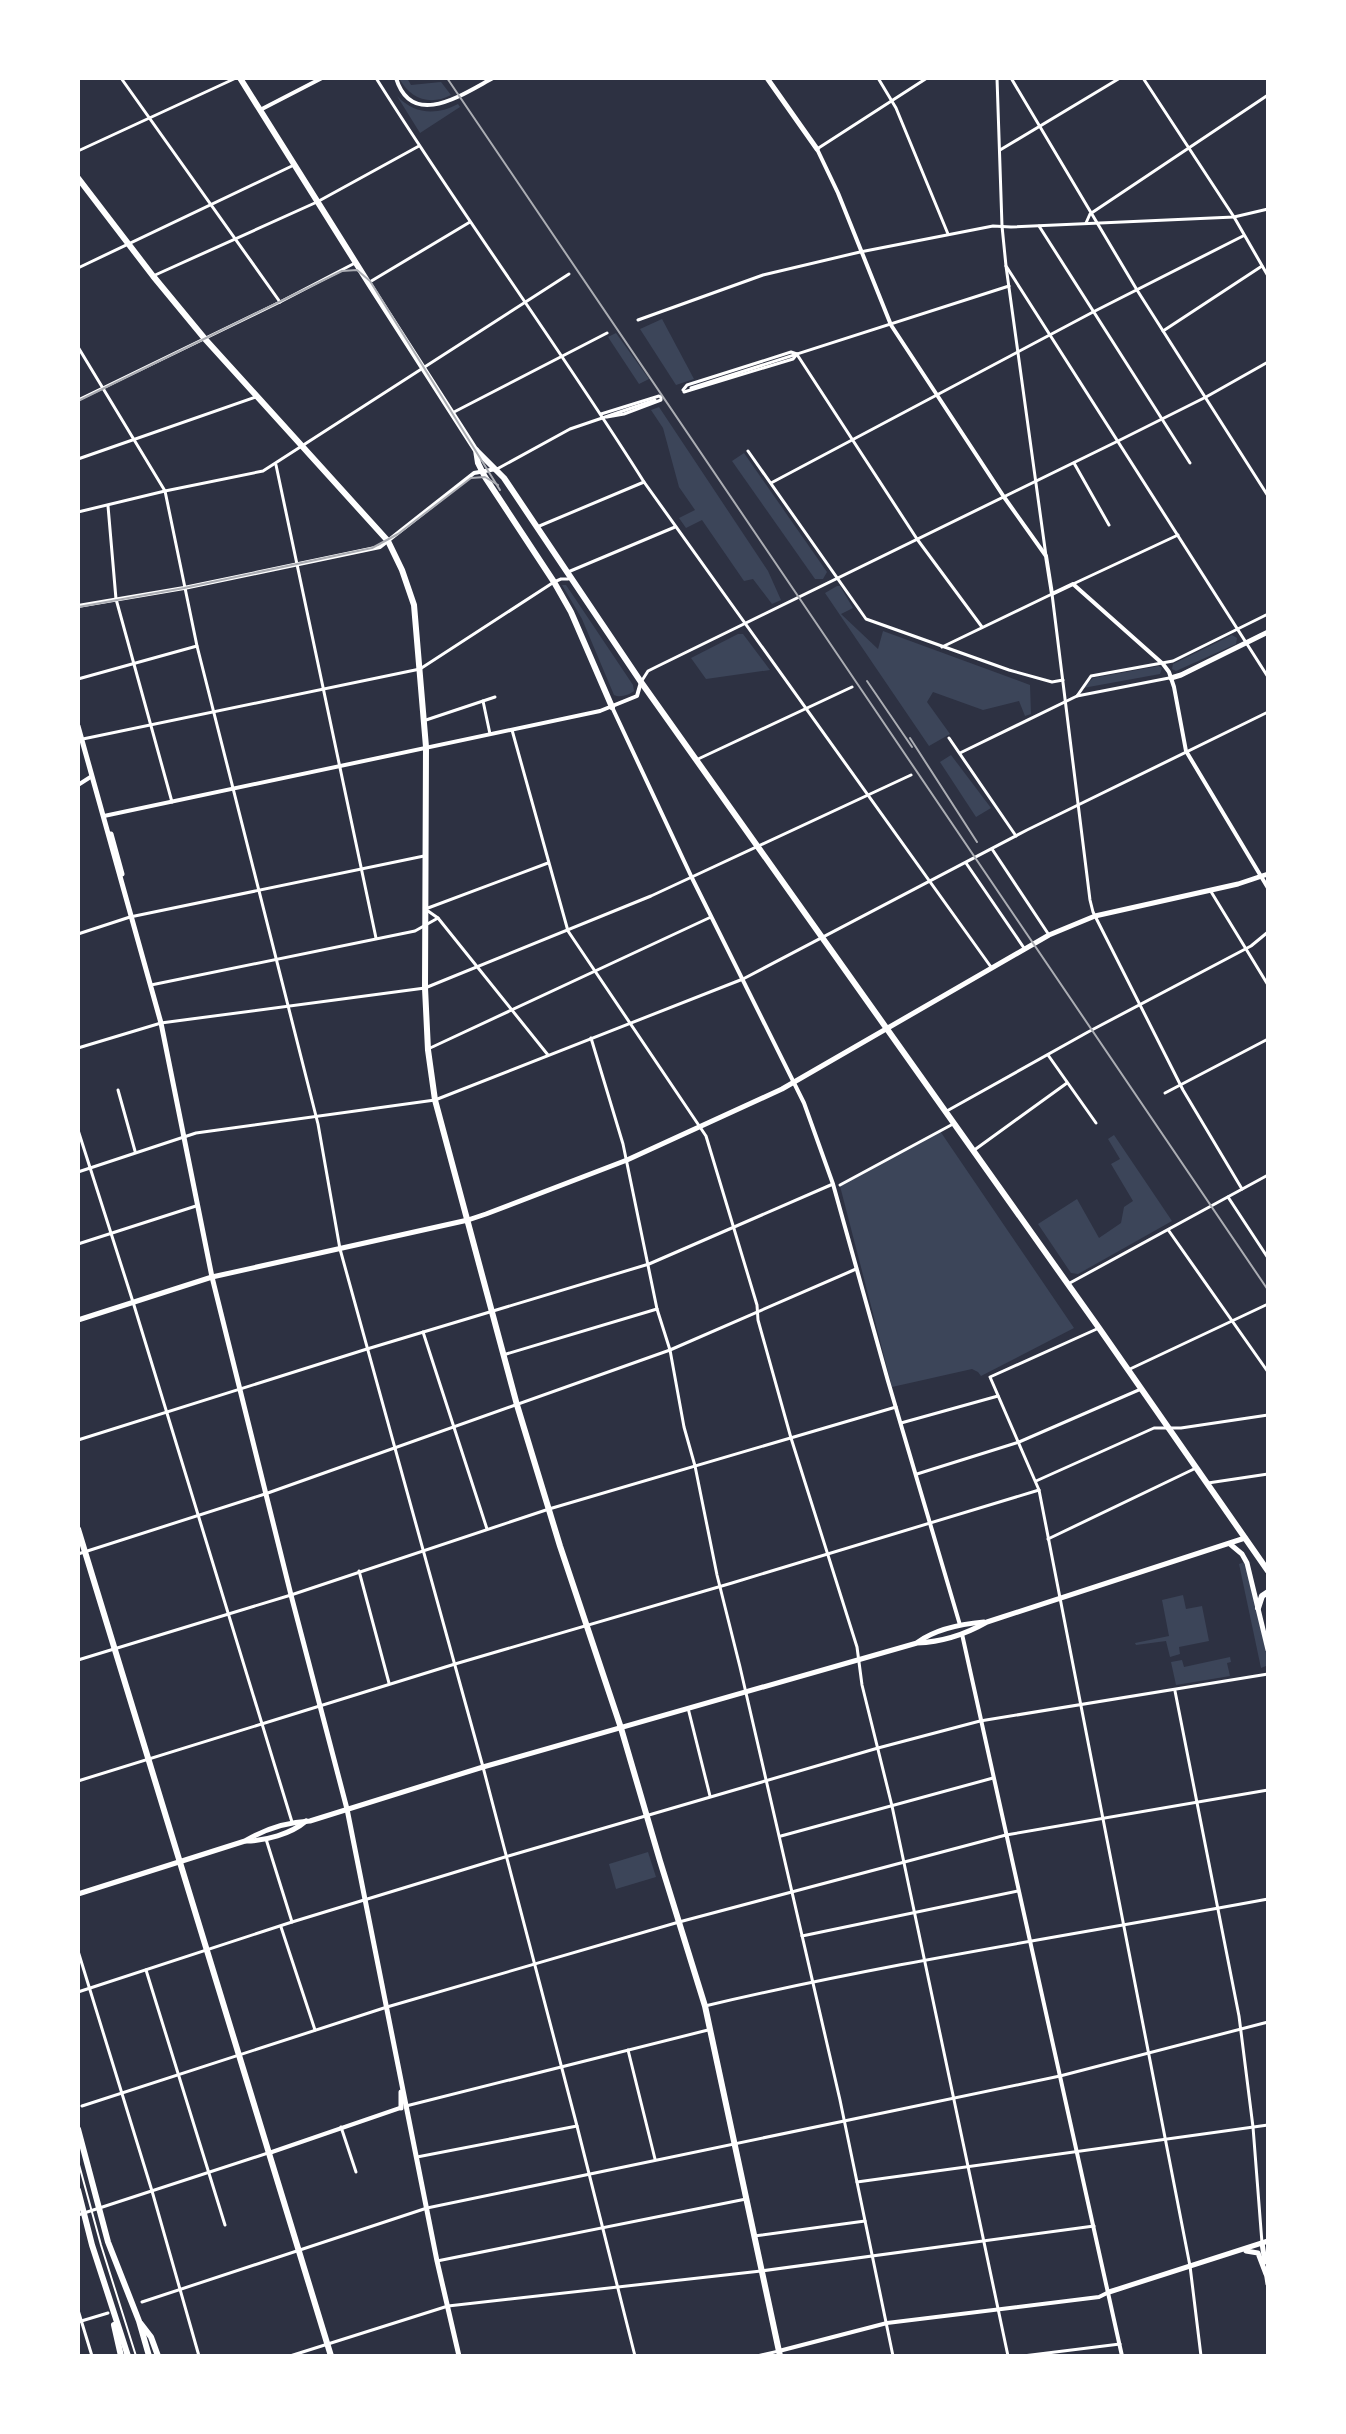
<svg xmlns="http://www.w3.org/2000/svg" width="1346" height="2434" viewBox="0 0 1346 2434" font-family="Jost,sans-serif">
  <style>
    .green { fill: #3c4559 }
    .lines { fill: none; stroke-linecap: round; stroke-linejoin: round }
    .service { stroke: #fff; stroke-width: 2 }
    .pedestrian { stroke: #fff; stroke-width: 3 }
    .minor { stroke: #fff; stroke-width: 3 }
    .tertiary { stroke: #fff; stroke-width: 4 }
    .secondary { stroke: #fff; stroke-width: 5 }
    .primary { stroke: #fff; stroke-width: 6 }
    .motorway { stroke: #fff; stroke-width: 6 }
    .tram { stroke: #abadb3; stroke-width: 2 }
    .rail { stroke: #abadb3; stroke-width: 2 }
  </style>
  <rect width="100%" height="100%" fill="#2d3142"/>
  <!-- green -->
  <g class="green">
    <path d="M399,78H407L411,85L441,82L451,95C430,106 410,99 399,78Z"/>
    <path d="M397,96C414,114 436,116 458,104L460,107L420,133Z"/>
    <polygon points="662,319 694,379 676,385 640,329"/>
    <polygon points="616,333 649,379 639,384 608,337"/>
    <polygon points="659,407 768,571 781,600 772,604 753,579 744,581 702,520 686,528 679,518 695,510 679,487 663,428 651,410"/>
    <polygon points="744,453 827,572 823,579 815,579 732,461"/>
    <path d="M562,585H566L633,685L634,691C629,695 620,698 614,695L582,619Z"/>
    <polygon points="837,586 840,586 853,608 841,614 878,649 883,631 1030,685 1031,714 1025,716 1019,701 983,710 933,692 927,702 950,734 929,746 825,593"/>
    <polygon points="738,634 743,634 770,670 706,679 691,658"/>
    <polygon points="1232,635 1237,638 1236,644 1176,671 1172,669 1173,664"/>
    <polygon points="1159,666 1162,668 1160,674 1083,688 1093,678"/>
    <polygon points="951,755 991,808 976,817 940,762"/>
    <polygon points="940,1131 1074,1328 981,1376 978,1372 972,1369 892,1387 840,1186"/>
    <polygon points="1114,1135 1172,1221 1078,1274 1071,1273 1038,1224 1077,1199 1099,1238 1121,1223 1124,1207 1133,1201 1111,1164 1120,1159 1108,1139"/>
    <polygon points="1245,1562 1268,1660 1266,1666 1261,1668 1239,1564"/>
    <polygon points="1183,1595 1186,1609 1202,1606 1209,1641 1179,1647 1180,1654 1170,1657 1166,1641 1136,1645 1135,1643 1169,1636 1162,1600"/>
    <polygon points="1230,1657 1231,1662 1227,1663 1230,1676 1176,1685 1171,1662 1182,1660 1184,1667"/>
    <polygon points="648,1852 656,1877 616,1889 609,1864"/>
  </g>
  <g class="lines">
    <!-- service -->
    <polyline class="service" points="78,2161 101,2245 136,2356"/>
    <!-- pedestrian -->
    <polyline class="pedestrian" points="840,1185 953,1124"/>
    <!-- minor -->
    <g class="minor">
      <polyline points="121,78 280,302"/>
      <path d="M376,78C462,215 558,345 644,482L991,967"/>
      <polyline points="878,78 896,108 948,234"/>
      <polyline points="997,78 1002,226 1006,266 1046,556"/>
      <polyline points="1011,78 1137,290 1268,496"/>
      <polyline points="1143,78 1234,217 1268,276"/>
      <polyline points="817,149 927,78"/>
      <polyline points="1000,150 1120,78"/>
      <polyline points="78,151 236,78"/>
      <polyline points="1086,223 1090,214 1268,95"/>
      <polyline points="1039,226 1190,463"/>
      <polyline points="1006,266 1268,677"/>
      <polyline points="78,268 294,165"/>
      <polyline points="153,276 317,202 419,146"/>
      <polyline points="368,283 470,222"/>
      <polyline points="638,320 763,275 860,252 993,226 1011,227 1234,217 1268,209"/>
      <polyline points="1163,331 1262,266"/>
      <polyline points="78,347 165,491 197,646 318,1124 340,1249 483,1767 577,2126 635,2356"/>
      <polyline points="798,356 917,539 982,627"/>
      <polyline points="691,388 1009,286"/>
      <polyline points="683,390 687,385 791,352 797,354"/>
      <polyline points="684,392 793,359 797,354"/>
      <polyline points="78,400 280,302 355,263"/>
      <polyline points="454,412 607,333"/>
      <polyline points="601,414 659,396 661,397"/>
      <polyline points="607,417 624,414 661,400 661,397"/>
      <polyline points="748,451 866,619 1009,670 1052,682 1063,680"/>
      <polyline points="78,459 256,397"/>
      <polyline points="1074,463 1109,525"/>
      <polyline points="276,465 376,938"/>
      <polyline points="497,469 570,429 655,400"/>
      <polyline points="771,483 1093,312 1243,236"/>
      <polyline points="108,506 116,599 172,802"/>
      <polyline points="78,512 165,491 263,471 569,274"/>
      <polyline points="537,527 644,482"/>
      <polyline points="568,572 675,527"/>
      <polyline points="1073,584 1178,535"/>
      <polyline points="942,647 1052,594 1090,900 1093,912 1183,1090 1242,1189"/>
      <polyline points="78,679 197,646"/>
      <polyline points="641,682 648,671 656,667 1118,441 1206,397 1268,362"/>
      <polyline points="1077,696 1091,676 1173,661 1268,614"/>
      <polyline points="483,701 490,734"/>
      <polyline points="426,720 495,697"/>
      <polyline points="512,730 568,931 706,1136 757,1305 758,1320 791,1438 857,1647 862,1685 892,1806 1008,2356"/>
      <polyline points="949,738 1016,836"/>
      <polyline points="78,740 420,669 554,582 561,579 568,579"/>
      <polyline points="960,753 1077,696 1169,678"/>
      <polyline points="696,760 852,687"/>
      <polyline points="992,849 1049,935"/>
      <polyline points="966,863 1024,948"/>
      <polyline points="1210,890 1268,985"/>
      <polyline points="428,908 548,863"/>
      <polyline points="428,911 438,918 548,1055"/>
      <polyline points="78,934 130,917 424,856"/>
      <polyline points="151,985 415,931 438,918"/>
      <polyline points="591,1038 623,1144 657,1309 670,1350 684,1427 695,1466 717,1575 740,1667 840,2100 893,2356"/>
      <polyline points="78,1048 161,1023 425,988 651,896 911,775"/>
      <polyline points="428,1049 711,917"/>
      <polyline points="1048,1055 1096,1123"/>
      <polyline points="118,1090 135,1151"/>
      <polyline points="1165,1093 1268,1039"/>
      <polyline points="945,1112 1088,1032 1251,946 1268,932"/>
      <polyline points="78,1130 133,1302 292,1822"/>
      <polyline points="973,1151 1067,1083"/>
      <polyline points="78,1172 196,1133 435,1100 743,979 1027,830 1268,712"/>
      <polyline points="1228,1197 1268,1258"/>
      <polyline points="1169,1231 1268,1372"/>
      <polyline points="78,1244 196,1206"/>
      <polyline points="1068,1284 1268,1175"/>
      <polyline points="1099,1328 990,1377 1039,1490 1190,2266 1201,2356"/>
      <polyline points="423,1332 487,1529"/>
      <polyline points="503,1355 657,1309"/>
      <polyline points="1130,1369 1268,1304"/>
      <polyline points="901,1423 998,1396"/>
      <polyline points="78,1440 367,1349 649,1264 833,1184"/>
      <polyline points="917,1474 1019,1442 1141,1389"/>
      <polyline points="1036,1481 1154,1428 1181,1428 1268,1415"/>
      <polyline points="1208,1483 1268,1474"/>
      <polyline points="1048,1539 1196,1468"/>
      <polyline points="78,1554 265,1494 670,1350 856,1269"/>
      <polyline points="359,1571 389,1683"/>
      <polyline points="78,1660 291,1595 549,1509 896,1407"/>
      <polyline points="1175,1691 1239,2016 1253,2127 1262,2243"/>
      <polyline points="688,1708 710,1796"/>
      <polyline points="78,1781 455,1664 732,1583 1039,1490"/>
      <polyline points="781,1836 993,1778"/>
      <polyline points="266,1839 292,1922"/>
      <polyline points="281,1927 315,2030"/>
      <polyline points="802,1936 1018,1891"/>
      <polyline points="78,1951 152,2191 199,2356"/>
      <polyline points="146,1970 225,2225"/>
      <polyline points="78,1992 292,1922 505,1857 878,1748 980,1721 1268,1674"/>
      <path d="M705,2006C891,1962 1080,1934 1268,1899"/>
      <polyline points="628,2050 655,2159"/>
      <polyline points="82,2106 387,2007 679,1922 1006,1835 1268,1790"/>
      <polyline points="406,2106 708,2030"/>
      <polyline points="341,2127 356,2172"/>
      <polyline points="417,2157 577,2126"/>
      <polyline points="857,2182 1268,2125"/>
      <polyline points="78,2215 268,2153"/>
      <polyline points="754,2236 865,2221"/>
      <polyline points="437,2261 746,2199"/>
      <polyline points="142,2302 427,2208 1060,2076 1268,2022"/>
      <polyline points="78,2310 92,2356"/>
      <polyline points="78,2322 108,2313"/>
      <polyline points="290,2356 448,2306 761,2271 1094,2226"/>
      <polyline points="757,2356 779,2351"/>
      <polyline points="1023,2356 1120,2344"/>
    </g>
    <!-- tertiary -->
    <g class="tertiary">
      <path d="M396,78C412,130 463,94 493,78"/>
      <polyline points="260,110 322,78"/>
      <polyline points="817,149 838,193 891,325 1004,497 1046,556 1052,594 1073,584 1163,664 1169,672 1174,687 1186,751 1268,888"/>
      <polyline points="78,606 184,588 380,547 474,473 496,469"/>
      <polyline points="612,707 692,878 804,1103 833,1184 888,1381 960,1625"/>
      <polyline points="78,785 92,776"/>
      <polyline points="104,816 600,711 637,696 641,682"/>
      <polyline points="962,1634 1122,2356"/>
      <polyline points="269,2153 400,2108"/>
      <polyline points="779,2351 887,2323 1099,2297 1109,2292"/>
    </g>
    <!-- secondary -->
    <g class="secondary">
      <polyline points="767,78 817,149"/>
      <polyline points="1171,678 1181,675 1268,632"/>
      <polyline points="78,726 161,1023 212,1277 291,1595 347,1809 437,2261 459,2356"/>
      <polyline points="111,834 122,874"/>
      <polyline points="78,1320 212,1277 468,1220 486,1214 627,1160 782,1089 1049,935 1095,916 1238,884 1268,874"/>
      <polyline points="1230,1544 1242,1554 1247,1563 1268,1650"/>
      <path d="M918,1642C936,1629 961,1624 984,1622"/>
      <path d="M246,1841C265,1841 291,1834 306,1821"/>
      <path d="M78,1894L245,1841C265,1829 288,1822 310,1821L483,1767L917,1643C942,1642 966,1634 987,1622L1245,1538"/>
      <polyline points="401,2108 401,2092"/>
      <polyline points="1262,2243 1265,2262"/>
      <polyline points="1246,2251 1258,2253 1266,2274"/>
      <polyline points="1266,2271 1268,2284"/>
      <polyline points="1109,2292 1268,2241"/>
    </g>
    <!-- primary -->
    <g class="primary">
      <polyline points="240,78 371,287 475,449 504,478 641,682 1099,1328 1268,1571"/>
      <polyline points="78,178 153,276 205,339 388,541 402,570 414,605 426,747 425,988 428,1050 435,1100 517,1405 560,1546 621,1728 660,1861 705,2006 780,2356"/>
      <polyline points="476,450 478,463 485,477 554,582 571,612 612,707"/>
      <polyline points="78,1529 331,2356"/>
      <polyline points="1258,1608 1262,1596 1268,1592"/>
    </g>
    <!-- motorway -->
    <g class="motorway">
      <polyline points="78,2129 108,2242 139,2321 149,2356"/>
      <polyline points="78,2190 92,2245 128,2356"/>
      <polyline points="141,2324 151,2337 158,2356"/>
      <polyline points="114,2325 121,2356"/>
    </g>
    <!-- tram -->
    <g class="tram">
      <polyline points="78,401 342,271 357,270 370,281 500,490"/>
      <polyline points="78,607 184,588 372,548 398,534 471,478 485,477 498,485"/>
    </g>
    <!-- rail -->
    <g class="rail">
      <path d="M447,78C721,482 994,886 1268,1290"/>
      <polyline points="867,681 912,747"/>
      <polyline points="910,738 977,842"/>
    </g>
  </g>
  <!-- border -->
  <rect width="1346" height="2434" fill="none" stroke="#ffffff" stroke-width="160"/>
</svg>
